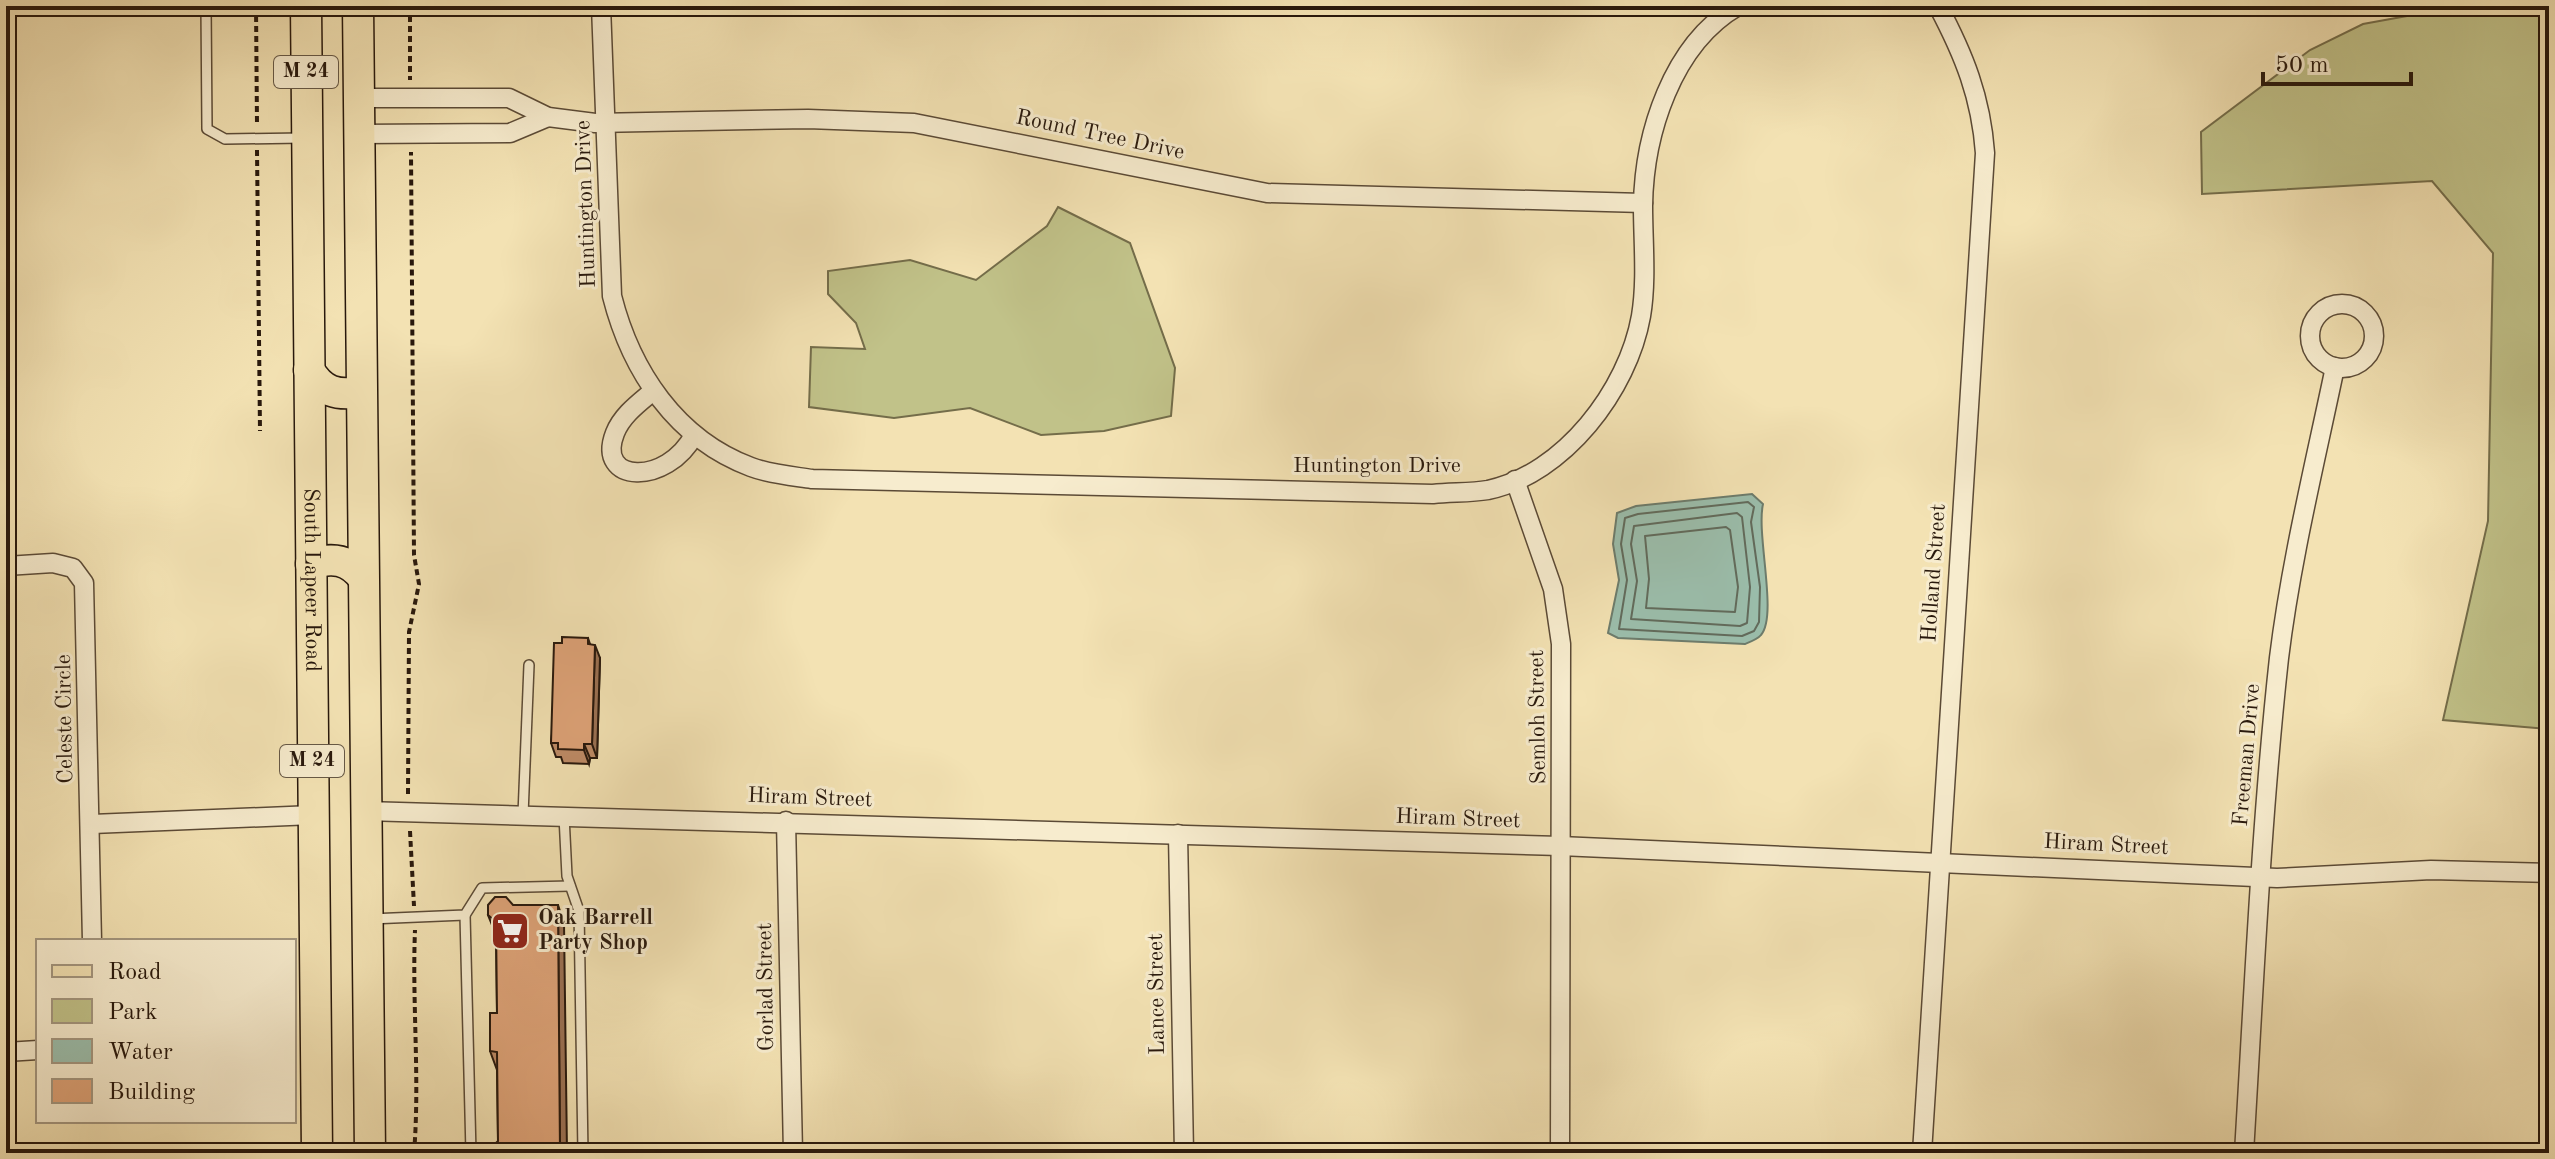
<svg xmlns="http://www.w3.org/2000/svg" width="2555" height="1159" viewBox="0 0 2555 1159" font-family="'Old Standard TT',serif">
  <style>
    .green { fill: #c1c289; stroke: #746d4a; stroke-width: 2 }
    .water { fill: #9bbeac; stroke: #6d7c6c; stroke-width: 2 }
    .lines { fill: none; stroke-linecap: round; stroke-linejoin: round }
    .shore { stroke: #626b5c; stroke-width: 2 }
    .service-casing { stroke: #5b4a36; stroke-width: 12 }
    .minor-casing { stroke: #5b4a36; stroke-width: 21 }
    .primary-casing { stroke: #28180c; stroke-width: 33 }
    .path { stroke: #28180c; stroke-width: 4; stroke-dasharray: 6 4; stroke-linecap: butt }
    .service { stroke: #f7ecce; stroke-width: 9 }
    .minor { stroke: #f7ecce; stroke-width: 18 }
    .primary { stroke: #f3e2b3; stroke-width: 30 }
    .wall { fill: #be8b66; stroke: #28180c; stroke-width: 2 }
    .shaded-wall { fill: #9b7153; stroke: #28180c; stroke-width: 2 }
    .building { fill: #dda277; stroke: #28180c; stroke-width: 2 }
    .labels { text-anchor: middle; dominant-baseline: central; stroke-width: 6; stroke-linejoin: round; paint-order: stroke }
    .shield { fill: #f7ecce; stroke: #665846; stroke-width: 2 }
    .shield-label { font-size: 20px; font-weight: bold; fill: #28180c }
    .street-label { font-size: 22px; fill: #28180c; stroke: #f7ecce }
    .poi-label { font-size: 22px; font-weight: bold; fill: #28180c; stroke: #f7ecce; text-anchor: start }
  </style>
  <rect width="100%" height="100%" fill="#f3e2b3"/>
  <filter id="stains"><feTurbulence type="fractalNoise" baseFrequency=".0025" numOctaves="4"/><feColorMatrix values="0 0 0 0 .2 0 0 0 0 .09 0 0 0 0 .02 0 0 0 .5 -.17"/></filter>
  <radialGradient id="worn" r=".72"><stop offset=".6" stop-color="#630" stop-opacity="0"/><stop offset="1" stop-color="#630" stop-opacity=".3"/></radialGradient>
  <!-- green -->
  <g class="green">
    <polygon points="2462,6 2549,6 2549,729 2443,720 2488,521 2493,253 2432,181 2202,194 2201,132 2310,50 2363,24"/>
    <polygon points="1058,207 1130,243 1175,368 1171,416 1104,431 1041,435 970,408 894,418 809,407 811,347 865,349 856,323 828,294 828,271 910,260 976,280 1047,226"/>
  </g>
  <!-- water -->
  <path class="water" d="M1752,494L1763,504C1756,535 1778,615 1761,635C1758,639 1750,642 1745,644L1618,638L1608,633L1619,580L1613,544L1617,513L1636,506Z"/>
  <g class="lines">
    <!-- shore -->
    <g class="shore">
      <polygon points="1748,502 1754,507 1751,522 1760,587 1759,622 1754,631 1742,636 1619,629 1627,580 1621,544 1625,518 1638,514"/>
      <polygon points="1737,513 1742,517 1750,587 1747,623 1740,626 1631,619 1637,581 1631,544 1634,526"/>
      <polygon points="1726,527 1730,530 1738,587 1735,612 1646,608 1649,579 1645,536"/>
    </g>
    <defs>
      <g id="service">
        <polyline points="206,6 207,129 225,139 303,138"/>
        <polyline points="523,815 529,665"/>
        <polyline points="564,816 567,876 579,911 583,1153"/>
        <polyline points="465,915 471,1153"/>
        <polyline points="370,919 465,915 482,888 570,886"/>
      </g>
      <g id="minor">
        <path d="M601,6L612,296C631,371 676,439 751,467C769,474 792,476 812,479L1433,494C1451,492 1470,493 1488,490C1564,474 1628,390 1641,316C1647,280 1643,242 1643,206C1644,134 1672,44 1738,6"/>
        <polyline points="359,98 509,98 548,117 595,123 808,119 914,123 1267,193 1643,203"/>
        <polyline points="359,134 510,133 548,117"/>
        <circle cx="2342" cy="336" r="32"/>
        <path d="M653,391C639,403 622,415 615,433C595,484 667,486 694,435"/>
        <polyline points="1515,480 1553,589 1561,644 1560,1153"/>
        <polyline points="6,566 53,563 73,568 84,583 92,941"/>
        <polyline points="365,811 1560,846 2277,878 2431,870 2549,873"/>
        <polyline points="786,821 793,1153"/>
        <polyline points="92,824 313,815"/>
        <polyline points="1178,834 1184,1153"/>
        <polyline points="6,1052 38,1050"/>
        <path d="M1922,1153L1985,153C1981,97 1964,55 1938,6"/>
        <path d="M2244,1153C2254,988 2261,822 2279,658C2291,560 2315,463 2335,367"/>
      </g>
      <g id="primary">
        <path id="s1" d="M306,6L317,1153"/>
        <polyline points="358,6 370,1153"/>
        <path d="M309,370C322,392 337,396 361,392"/>
        <path d="M311,564C332,557 349,559 363,578"/>
      </g>
    </defs>
    <!-- service casing -->
    <use href="#service" class="service-casing"/>
    <!-- minor casing -->
    <use href="#minor" class="minor-casing"/>
    <!-- primary casing -->
    <use href="#primary" class="primary-casing"/>
    <!-- path -->
    <g class="path">
      <polyline points="256,6 257,125"/>
      <polyline points="410,6 410,80"/>
      <polyline points="257,150 260,431"/>
      <polyline points="408,794 409,632 419,584 414,555 411,152"/>
      <polyline points="410,831 414,906"/>
      <path d="M414,1153C420,1079 412,1004 415,930"/>
    </g>
    <!-- service -->
    <use href="#service" class="service"/>
    <!-- minor -->
    <use href="#minor" class="minor"/>
    <!-- primary -->
    <use href="#primary" class="primary"/>
  </g>
  <!-- wall -->
  <g class="wall">
    <polygon points="588,638 590,644 600,658 597,758 590,758 589,764 563,763 561,757 556,757 551,743 562,643"/>
    <polygon points="513,905 564,923 498,1141 497,1070 490,1051 497,1013 496,935 488,915"/>
  </g>
  <!-- shaded-wall -->
  <g class="shaded-wall">
    <polygon points="595,645 600,658 597,758 592,744"/>
    <polygon points="584,744 590,758 589,764 584,750"/>
    <polygon points="558,905 564,923 567,1153 560,1153"/>
  </g>
  <!-- building -->
  <g class="building">
    <polygon points="562,637 588,638 588,644 595,645 592,744 584,744 584,750 558,749 558,743 551,743 554,643 562,643"/>
    <polygon points="495,897 506,897 513,905 558,905 560,1153 490,1153 490,1149 498,1141 497,1052 490,1051 490,1013 497,1013 496,922 488,915 488,905"/>
  </g>
  <!-- icons -->
  <defs>
    <symbol id="supermarket-square" viewBox="-11 -11 22 22"><rect x="-9" y="-9" width="18" height="18" rx="4" fill="#8f2418" stroke="#f7ecce"/><path d="M-6-5.5h2.5l.6 2H6L4.5 2H-2.5L-4.4-4H-6ZM-1.5 3.2a1.3 1.3 0 1 0 .1 0ZM3 3.2a1.3 1.3 0 1 0 .1 0Z" fill="#fff"/></symbol>
  </defs>
  <g fill-rule="evenodd">
    <use href="#supermarket-square" x="488" y="909" width="44" height="44"/>
  </g>
  <g class="labels">
    <!-- shield labels -->
    <g class="shield">
      <rect x="274" y="56" width="64" height="32" rx="6"/>
      <rect x="280" y="745" width="64" height="32" rx="6"/>
    </g>
    <g class="shield-label">
      <text x="306" y="72">M 24</text>
      <text x="312" y="761">M 24</text>
    </g>
    <!-- street labels -->
    <g class="street-label">
      <text transform="translate(1100 135) rotate(12)">Round Tree Drive</text>
      <text transform="translate(586 204) rotate(-92)">Huntington Drive</text>
      <text x="1377" y="466">Huntington Drive</text>
      <text transform="translate(1934 573) rotate(-86)">Holland Street</text>
      <text stroke="none"><textPath href="#s1" startOffset="574">South Lapeer Road</textPath></text>
      <text transform="translate(1538 717) rotate(-91)">Semloh Street</text>
      <text transform="translate(65 719) rotate(-91)">Celeste Circle</text>
      <text transform="translate(2247 755) rotate(-85)">Freeman Drive</text>
      <text transform="translate(810 798) rotate(2)">Hiram Street</text>
      <text transform="translate(1458 819) rotate(2)">Hiram Street</text>
      <text transform="translate(2106 845) rotate(3)">Hiram Street</text>
      <text transform="translate(766 987) rotate(-91)">Gorlad Street</text>
      <text transform="translate(1157 994) rotate(-91)">Lance Street</text>
    </g>
    <!-- poi labels -->
    <g class="poi-label">
      <text x="538" y="918">Oak Barrell<tspan x="538" dy="25">Party Shop</tspan></text>
    </g>
  </g>
  <!-- margin -->
  <rect width="2555" height="1159" fill="none" stroke="#f3e2b3" stroke-width="32"/>
  <rect x="8" y="8" width="2539" height="1143" fill="none" stroke="#28180c" stroke-width="4"/>
  <rect x="16" y="16" width="2523" height="1127" fill="none" stroke="#28180c" stroke-width="2"/>
  <!-- legend -->
  <rect x="36" y="939" width="260" height="184" fill="#f7ecce" stroke="#a49780" stroke-width="2"/>
  <rect x="52" y="965" width="40" height="12" fill="#f3e2b3" stroke="#a49780" stroke-width="2"/>
  <text x="108" y="979" font-size="24" fill="#28180c">Road</text>
  <rect x="52" y="999" width="40" height="24" fill="#c1c289" stroke="#a49780" stroke-width="2"/>
  <text x="108" y="1019" font-size="24" fill="#28180c">Park</text>
  <rect x="52" y="1039" width="40" height="24" fill="#9bbeac" stroke="#a49780" stroke-width="2"/>
  <text x="108" y="1059" font-size="24" fill="#28180c">Water</text>
  <rect x="52" y="1079" width="40" height="24" fill="#dda277" stroke="#a49780" stroke-width="2"/>
  <text x="108" y="1099" font-size="24" fill="#28180c">Building</text>
  <!-- scale -->
  <path d="M2263 72v12h148v-12" fill="none" stroke="#28180c" stroke-width="4"/>
  <text x="2275" y="72" font-size="24" fill="#28180c" stroke="#f7ecce" stroke-width="6" paint-order="stroke">50 m</text>
  <rect width="100%" height="100%" filter="url(#stains)"/>
  <rect width="100%" height="100%" fill="url(#worn)"/>
</svg>
